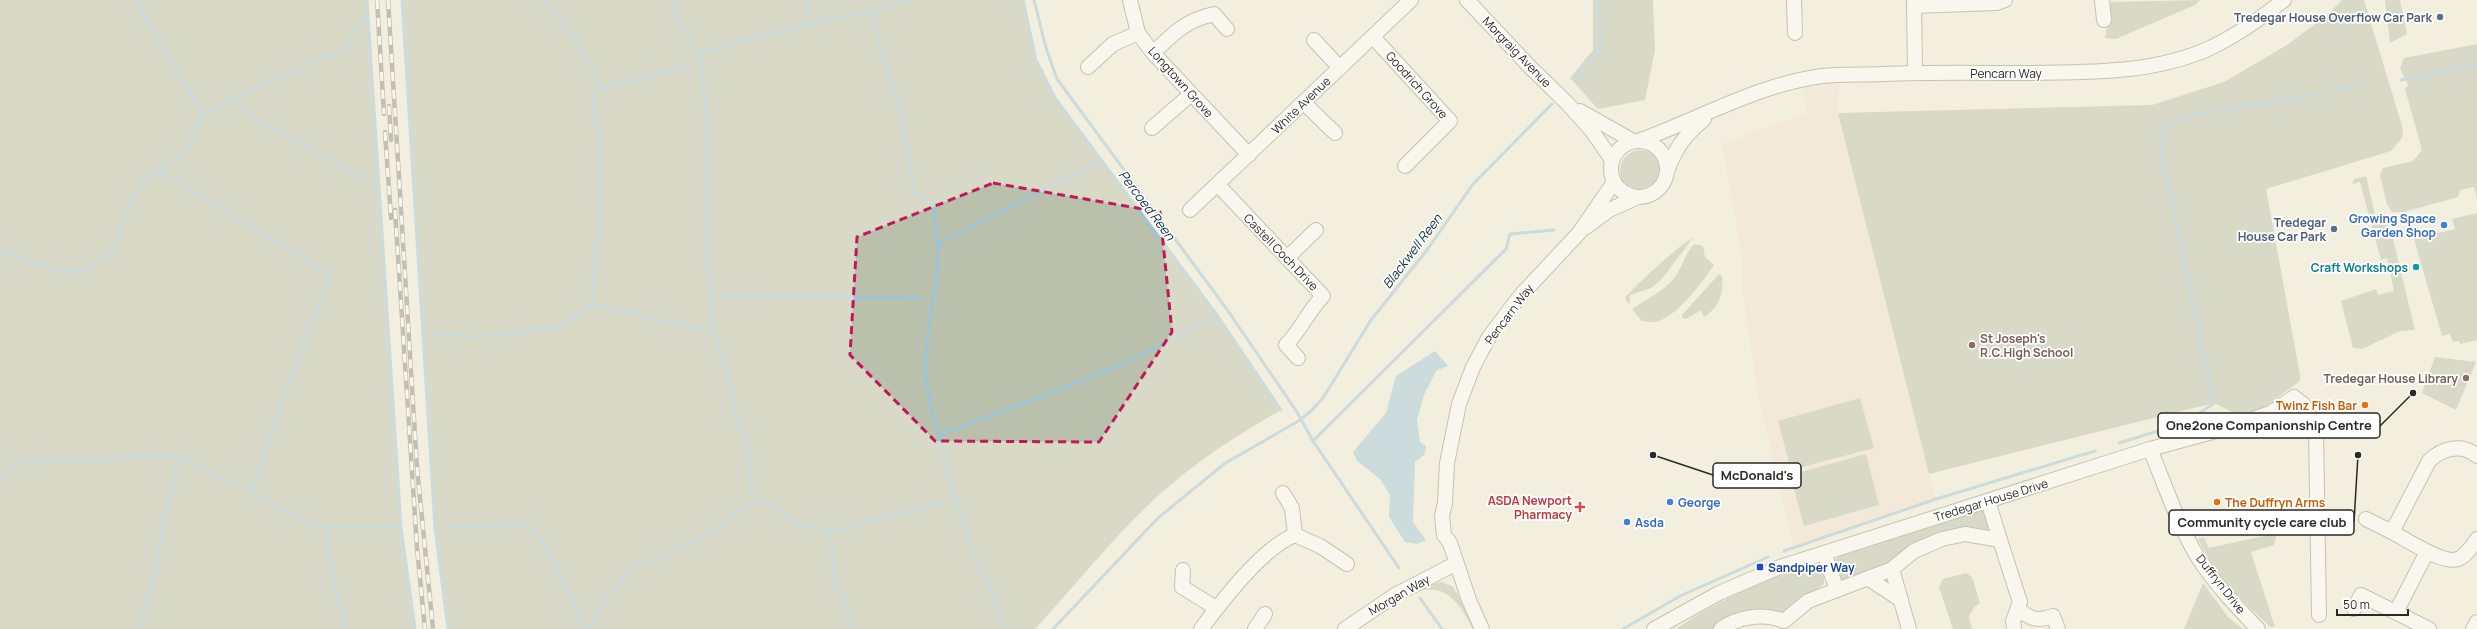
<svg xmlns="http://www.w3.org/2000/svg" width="2477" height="629" viewBox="0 0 2477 629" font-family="Manrope,sans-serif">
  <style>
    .education { fill: #f3e2d0 }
    .green { fill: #b9c1ac }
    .water { fill: #9dc3d8 }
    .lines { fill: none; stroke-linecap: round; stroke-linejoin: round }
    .stream { stroke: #9dc3d8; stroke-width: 3 }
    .minor-casing { stroke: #918c7e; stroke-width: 16 }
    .minor { stroke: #fff; stroke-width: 14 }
    .rail-casing { stroke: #8b887d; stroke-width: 4.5 }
    .rail { stroke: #fff; stroke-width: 3; stroke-dasharray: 9; stroke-linecap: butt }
    .marked { fill: none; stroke: #c2185b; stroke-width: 3; stroke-dasharray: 8 5; stroke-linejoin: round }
    .service-dot { fill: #5c6f8a; stroke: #fff; stroke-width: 1.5 }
    .shop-dot { fill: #3f7fe0; stroke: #fff; stroke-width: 1.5 }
    .culture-dot { fill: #0f9aa8; stroke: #fff; stroke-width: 1.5 }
    .education-dot { fill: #8d6e63; stroke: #fff; stroke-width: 1.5 }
    .food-dot { fill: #e8710a; stroke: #fff; stroke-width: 1.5 }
    .health-dot { fill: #e0444e; stroke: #fff; stroke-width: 1.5 }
    .transit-dot { fill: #1a4fb4; stroke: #fff; stroke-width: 1.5 }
    .labels { text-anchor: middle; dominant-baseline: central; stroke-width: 3.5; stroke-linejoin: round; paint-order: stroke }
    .service-label { font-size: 12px; font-weight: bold; fill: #4e5e75; stroke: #fff; text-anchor: end }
    .street-label { font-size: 12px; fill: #2a2923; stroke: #fff }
    .shop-label { font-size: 12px; font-weight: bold; fill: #366cbe; stroke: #fff; text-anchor: start }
    .culture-label { font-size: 12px; font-weight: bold; fill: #0d838f; stroke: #fff; text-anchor: end }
    .education-label { font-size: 12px; font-weight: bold; fill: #785e54; stroke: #fff; text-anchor: start }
    .food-label { font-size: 12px; font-weight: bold; fill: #c56008; stroke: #fff; text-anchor: end }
    .health-label { font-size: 12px; font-weight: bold; fill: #be3a42; stroke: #fff; text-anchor: end }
    .transit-label { font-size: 12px; font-weight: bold; fill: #164399; stroke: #fff; text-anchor: start }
    .water-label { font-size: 13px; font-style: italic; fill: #0f3040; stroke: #fff }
    .leader { fill: none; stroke: #2a2923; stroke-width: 1.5 }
    .callout-dot { fill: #2a2923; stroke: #fff; stroke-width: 1.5 }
    .callout { fill: #fff; stroke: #2a2923; stroke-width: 1.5 }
    .callout-label { font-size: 13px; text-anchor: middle; font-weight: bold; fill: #2a2923 }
  </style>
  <rect width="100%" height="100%" fill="#f3efdf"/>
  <!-- education -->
  <polygon class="education" points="1840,75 1838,113 2151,105 2205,405 1929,474 1936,499 1794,547 1759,402 1742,288 1741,252 1722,144 1807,113 1801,80"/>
  <!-- green -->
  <g class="green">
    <polygon points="0,0 367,0 401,527 415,629 0,629"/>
    <path d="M402,0H1023L1036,60L1055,98L1217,315L1281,410C1230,439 1180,472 1139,514C1102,551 1070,591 1035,629H448L435,528Z"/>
    <polygon points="1593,0 1653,0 1655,50 1645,100 1598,109 1570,78 1593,50"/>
    <polygon points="2200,0 2195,5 2116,39 2105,38 2111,2"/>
    <polygon points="2342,0 2364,0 2403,129 2402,138 2391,151 2266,189 2300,375 2300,381 2260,410 2234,413 2214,403 1929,474 1838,113 2152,105 2224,82 2287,45 2327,15"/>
    <polygon points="2385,0 2400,0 2407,34 2390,43"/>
    <polygon points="2477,44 2477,198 2474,187 2460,190 2458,197 2404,212 2392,212 2387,204 2380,175 2383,168 2413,161 2422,150 2405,89 2408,85 2400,68 2404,58"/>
    <circle cx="1641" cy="171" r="21"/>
    <polygon points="2366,176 2377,223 2390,226 2415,330 2400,331 2362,349 2353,348 2341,301 2376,289 2378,295 2394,291 2387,258 2381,260 2360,182 2352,184 2354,179"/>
    <polygon points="2477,213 2477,340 2460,344 2459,341 2453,342 2450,334 2442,336 2414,239 2455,229 2452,219"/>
    <path d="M1693,238L1661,280L1651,288L1630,295L1629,305L1625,298C1631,289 1686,239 1693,238Z"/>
    <path d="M1694,244L1703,246L1705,257L1714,265C1702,283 1676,318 1655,322C1651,323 1646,321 1642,321L1632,309C1648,298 1666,291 1677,274C1683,264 1686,253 1694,244Z"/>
    <path d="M1719,274L1722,276C1724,293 1719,308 1704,317L1701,310L1686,319L1682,318V315Z"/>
    <polygon points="2435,357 2476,362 2456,410 2422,393"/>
    <polygon points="1860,398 1874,448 1791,470 1778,421"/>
    <polygon points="1866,454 1879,505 1804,526 1790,475"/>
    <polygon points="1981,510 1988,516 1991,529 1988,532 1977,532 1846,582 1837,577 1834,562 1839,553"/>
    <path d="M2277,533L2274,545L2251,552L2275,627H2271C2242,602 2215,574 2198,539L2204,537L2209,548Z"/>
    <path d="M1808,565H1815L1824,573V584L1785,612L1714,629H1676C1716,600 1762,583 1808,565Z"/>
    <polygon points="1966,573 1972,577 1980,603 1974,607 1969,617 1972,629 1953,629 1939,587 1943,579"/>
    <path d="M1441,582L1452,586L1456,591L1476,629H1473C1462,608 1448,583 1420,591V588Z"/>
    <polygon points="2203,583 2228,617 2243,629 2184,629"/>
  </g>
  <!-- water -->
  <polygon class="water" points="1435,351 1448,366 1436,371 1424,395 1417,420 1420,442 1426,446 1425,454 1415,462 1413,522 1426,540 1417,544 1405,542 1389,517 1390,495 1380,479 1357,461 1353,452 1386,413 1396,376"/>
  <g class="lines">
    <!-- stream -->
    <g class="stream">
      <polyline points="135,0 202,114"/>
      <polyline points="367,0 401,527 415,629"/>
      <polyline points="402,0 435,528 448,629"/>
      <polyline points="542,0 575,38 603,89 689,64"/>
      <polyline points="805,0 811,23"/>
      <polyline points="1023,0 1036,60 1055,98 1217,315 1281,410"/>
      <polyline points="1034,0 1046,48 1057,79 1226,308 1297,412 1313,441 1399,568"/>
      <polyline points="870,11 900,110 914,192 930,202 934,212 938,244 937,272 926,349 926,379 931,408 962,521 1006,627"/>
      <polyline points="698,54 811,23 870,11 909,0"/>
      <polyline points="1575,79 1596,55 1601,39 1598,0"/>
      <polyline points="2401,80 2477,65"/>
      <polyline points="2329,92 2363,84"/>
      <polyline points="234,99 260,122 379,186"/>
      <polyline points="2219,111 2316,94"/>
      <polyline points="157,169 331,275 324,288 251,491"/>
      <polyline points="938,244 1101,160"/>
      <path d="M0,250C12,258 59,273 72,271C88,270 107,258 115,245C126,225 128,203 142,184C152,172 164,167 176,158C190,148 195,130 202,114L346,47L368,13"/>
      <polyline points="712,296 922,298"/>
      <polyline points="592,304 695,329 714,329"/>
      <path d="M433,333L475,337L560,327L592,304C598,234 608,161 592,92L603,89"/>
      <path d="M939,435C1033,399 1131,367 1217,315"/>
      <polyline points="1313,441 1506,249 1510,234 1554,230"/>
      <polyline points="2119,443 2187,422 2214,403 2160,144 2166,125 2191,115 2208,113"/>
      <polyline points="0,478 15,461 100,460 166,455 179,457 251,491 285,512 315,527 401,527"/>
      <path d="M753,502C776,498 778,515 797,523C808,527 819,526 830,532L836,581L853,629"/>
      <path d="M446,527L526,524C547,535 572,602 582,626L586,629"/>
      <polyline points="326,528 333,581 346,629"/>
      <polyline points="830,532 956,499"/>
      <polyline points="1784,551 1936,499 2095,451"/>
      <polyline points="1420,598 1442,629"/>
      <polyline points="140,629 148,601 179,457"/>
      <polyline points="590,629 601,605 633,568 703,537 753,502 748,444 735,417 731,389 714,329 707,247 707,116 703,81 698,54 678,20 675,0"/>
      <polyline points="1053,629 1158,518 1224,464 1300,420 1312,410 1323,398 1371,320 1427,250 1473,184 1552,104"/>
      <polyline points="1623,629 1680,596 1768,557"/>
    </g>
    <defs>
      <g id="minor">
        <polyline points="1130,0 1138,33 1153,53 1249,155"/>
        <polyline points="1467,0 1530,67 1567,103 1592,131 1612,160"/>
        <polyline points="1794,0 1795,33"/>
        <polyline points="1914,0 1915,73"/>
        <polyline points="2102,0 2104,20"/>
        <polyline points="1914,6 1997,3 2005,0"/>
        <polyline points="1373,37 1450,121 1405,166"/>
        <polyline points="1314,40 1340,68"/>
        <path d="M1153,53C1174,33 1184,21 1214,14L1227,29"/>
        <polyline points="1088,67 1113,44 1138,33"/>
        <polyline points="1304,103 1335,133"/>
        <polyline points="1580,111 1633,141"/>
        <polyline points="1152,128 1190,95"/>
        <path d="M1641,140C1701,118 1757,85 1822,76C1842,74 1863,75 1883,74C1931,72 1980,73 2028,73C2088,72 2151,74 2208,49C2236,36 2260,19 2284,0"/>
        <circle cx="1639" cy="169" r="28"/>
        <path d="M1668,169C1676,147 1686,134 1704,119"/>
        <path d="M1218,185L1323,296C1308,311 1301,330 1286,345L1298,358"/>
        <polyline points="1190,210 1411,0"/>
        <polyline points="1586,227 1609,210 1638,197"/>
        <polyline points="1287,258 1316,230"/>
        <path d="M2150,449C2165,485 2177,522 2197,556C2214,583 2236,606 2258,629"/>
        <path d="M2477,456C2462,443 2442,448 2429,461L2392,532C2406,539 2443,565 2458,559C2466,556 2472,546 2477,539"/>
        <polyline points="1283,493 1292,508 1295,535"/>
        <polyline points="1988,501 2000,540"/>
        <polyline points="2366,519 2392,532"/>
        <polyline points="1295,535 1320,546 1347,564"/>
        <polyline points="1892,569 1909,629"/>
        <polyline points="1183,570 1182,587 1216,608"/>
        <polyline points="1869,579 1901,600"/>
        <polyline points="1837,590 1892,569 1914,551 1942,539 1965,534 2000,540 2020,602 2013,621 2014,629"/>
        <polyline points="2354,609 2361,595 2429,629"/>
        <path d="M2019,610C2032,620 2038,621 2053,616L2058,629"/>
        <polyline points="2396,612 2427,552"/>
        <path d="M1201,629C1222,601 1263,547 1295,535"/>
        <polyline points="1255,629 1265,614"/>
        <polyline points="1345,629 1395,595 1455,564"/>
        <polyline points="1482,629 1469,600 1450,543 1444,535 1442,516 1445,503 1447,463 1459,404 1473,367 1489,337 1520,296 1579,233 1614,182"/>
        <polyline points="1654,629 1719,593 1780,567 2150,449 2227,428 2270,413 2294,397 2303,404 2316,430 2319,615"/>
        <path d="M1721,629C1739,616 1764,613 1784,621L1808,601L1837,590L1824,553"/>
        <polyline points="2473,629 2477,622"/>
      </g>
    </defs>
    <!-- minor casing -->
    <use href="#minor" class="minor-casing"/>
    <!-- minor -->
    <use href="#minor" class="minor"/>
    <defs>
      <g id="rail">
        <polyline points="377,0 384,114"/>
        <polyline points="388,0 417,468 433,629"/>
        <polyline points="389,106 391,140"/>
        <polyline points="385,132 391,218"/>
        <polyline points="395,210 417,548 425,629"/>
      </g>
    </defs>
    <!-- rail casing -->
    <use href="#rail" class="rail-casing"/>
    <!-- rail -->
    <use href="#rail" class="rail"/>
  </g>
  <!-- marked area -->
  <path d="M0 0H2477V629H0ZM993,183L1160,212L1172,332L1099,442L935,441L850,355L857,237Z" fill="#f3efdf" fill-opacity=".55" fill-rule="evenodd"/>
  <path class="marked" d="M993,183L1160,212L1172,332L1099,442L935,441L850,355L857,237Z"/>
  <!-- markers -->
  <g class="service-dot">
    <circle cx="2440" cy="17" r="4"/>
    <circle cx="2334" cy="229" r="4"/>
  </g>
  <g class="shop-dot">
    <circle cx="2444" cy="225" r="4"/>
    <circle cx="1670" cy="502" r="4"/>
    <circle cx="1627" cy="522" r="4"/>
  </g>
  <circle class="culture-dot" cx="2416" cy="267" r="4"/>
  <g class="education-dot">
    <circle cx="1972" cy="345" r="4"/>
    <circle cx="2466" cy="378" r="4"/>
  </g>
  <g class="food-dot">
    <circle cx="2365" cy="405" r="4"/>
    <circle cx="2217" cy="502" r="4"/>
  </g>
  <path class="health-dot" d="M1578 501h4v4h4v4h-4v4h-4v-4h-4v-4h4z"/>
  <rect class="transit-dot" x="1756" y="563" width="8" height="8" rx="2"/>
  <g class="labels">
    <!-- service labels -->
    <g class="service-label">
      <text x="2432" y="17">Tredegar House Overflow Car Park</text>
      <text x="2326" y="222">Tredegar<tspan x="2326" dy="14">House Car Park</tspan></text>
    </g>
    <!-- street labels -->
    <g class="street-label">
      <text transform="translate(1517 52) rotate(46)">Morgraig Avenue</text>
      <text x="2006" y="73">Pencarn Way</text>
      <text transform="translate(1181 82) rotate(48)">Longtown Grove</text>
      <text transform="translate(1417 85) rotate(48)">Goodrich Grove</text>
      <text transform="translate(1301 105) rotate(-44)">White Avenue</text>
      <text transform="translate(1281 252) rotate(46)">Castell Coch Drive</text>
      <text transform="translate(1509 314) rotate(-53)">Pencarn Way</text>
      <text transform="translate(1991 500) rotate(-17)">Tredegar House Drive</text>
      <text transform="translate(2221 584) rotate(52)">Duffryn Drive</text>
      <text transform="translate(1399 595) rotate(-30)">Morgan Way</text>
    </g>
    <!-- shop labels -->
    <g class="shop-label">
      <text x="2436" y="218" text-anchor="end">Growing Space<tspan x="2436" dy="14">Garden Shop</tspan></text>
      <text x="1678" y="502">George</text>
      <text x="1635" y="522">Asda</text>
    </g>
    <!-- culture labels -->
    <g class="culture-label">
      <text x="2408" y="267">Craft Workshops</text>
    </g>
    <!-- education labels -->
    <g class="education-label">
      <text x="1980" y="338">St Joseph's<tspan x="1980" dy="14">R.C.High School</tspan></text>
      <text x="2458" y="378" text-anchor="end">Tredegar House Library</text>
    </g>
    <!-- food labels -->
    <g class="food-label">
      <text x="2357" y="405">Twinz Fish Bar</text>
      <text x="2225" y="502" text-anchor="start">The Duffryn Arms</text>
    </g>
    <!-- health labels -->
    <g class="health-label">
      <text x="1572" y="500">ASDA Newport<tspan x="1572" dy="14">Pharmacy</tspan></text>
    </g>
    <!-- transit labels -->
    <g class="transit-label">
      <text x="1768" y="567">Sandpiper Way</text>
    </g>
    <!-- water labels -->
    <g class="water-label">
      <text transform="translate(1147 205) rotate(53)">Percoed Reen</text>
      <text transform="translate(1412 251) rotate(-53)">Blackwell Reen</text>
    </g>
  </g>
  <!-- callouts -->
  <path class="leader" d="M2413 393L2380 426M1653 455L1713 475M2358 455L2354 522"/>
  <g class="callout-dot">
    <circle cx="2413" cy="393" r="4"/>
    <circle cx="1653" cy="455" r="4"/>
    <circle cx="2358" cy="455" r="4"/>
  </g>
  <g class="callout">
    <rect x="2158" y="413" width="222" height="25" rx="4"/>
    <rect x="1713" y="463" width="88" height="25" rx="4"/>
    <rect x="2169" y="510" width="185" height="25" rx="4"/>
  </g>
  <g class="callout-label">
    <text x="2269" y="430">One2one Companionship Centre</text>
    <text x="1757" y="480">McDonald's</text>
    <text x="2262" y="527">Community cycle care club</text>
  </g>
  <!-- scale -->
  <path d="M2337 609v6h71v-6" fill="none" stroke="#2a2923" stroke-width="2"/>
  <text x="2343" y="609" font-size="12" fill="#2a2923" stroke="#ffffff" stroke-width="3" paint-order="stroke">50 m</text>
</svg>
